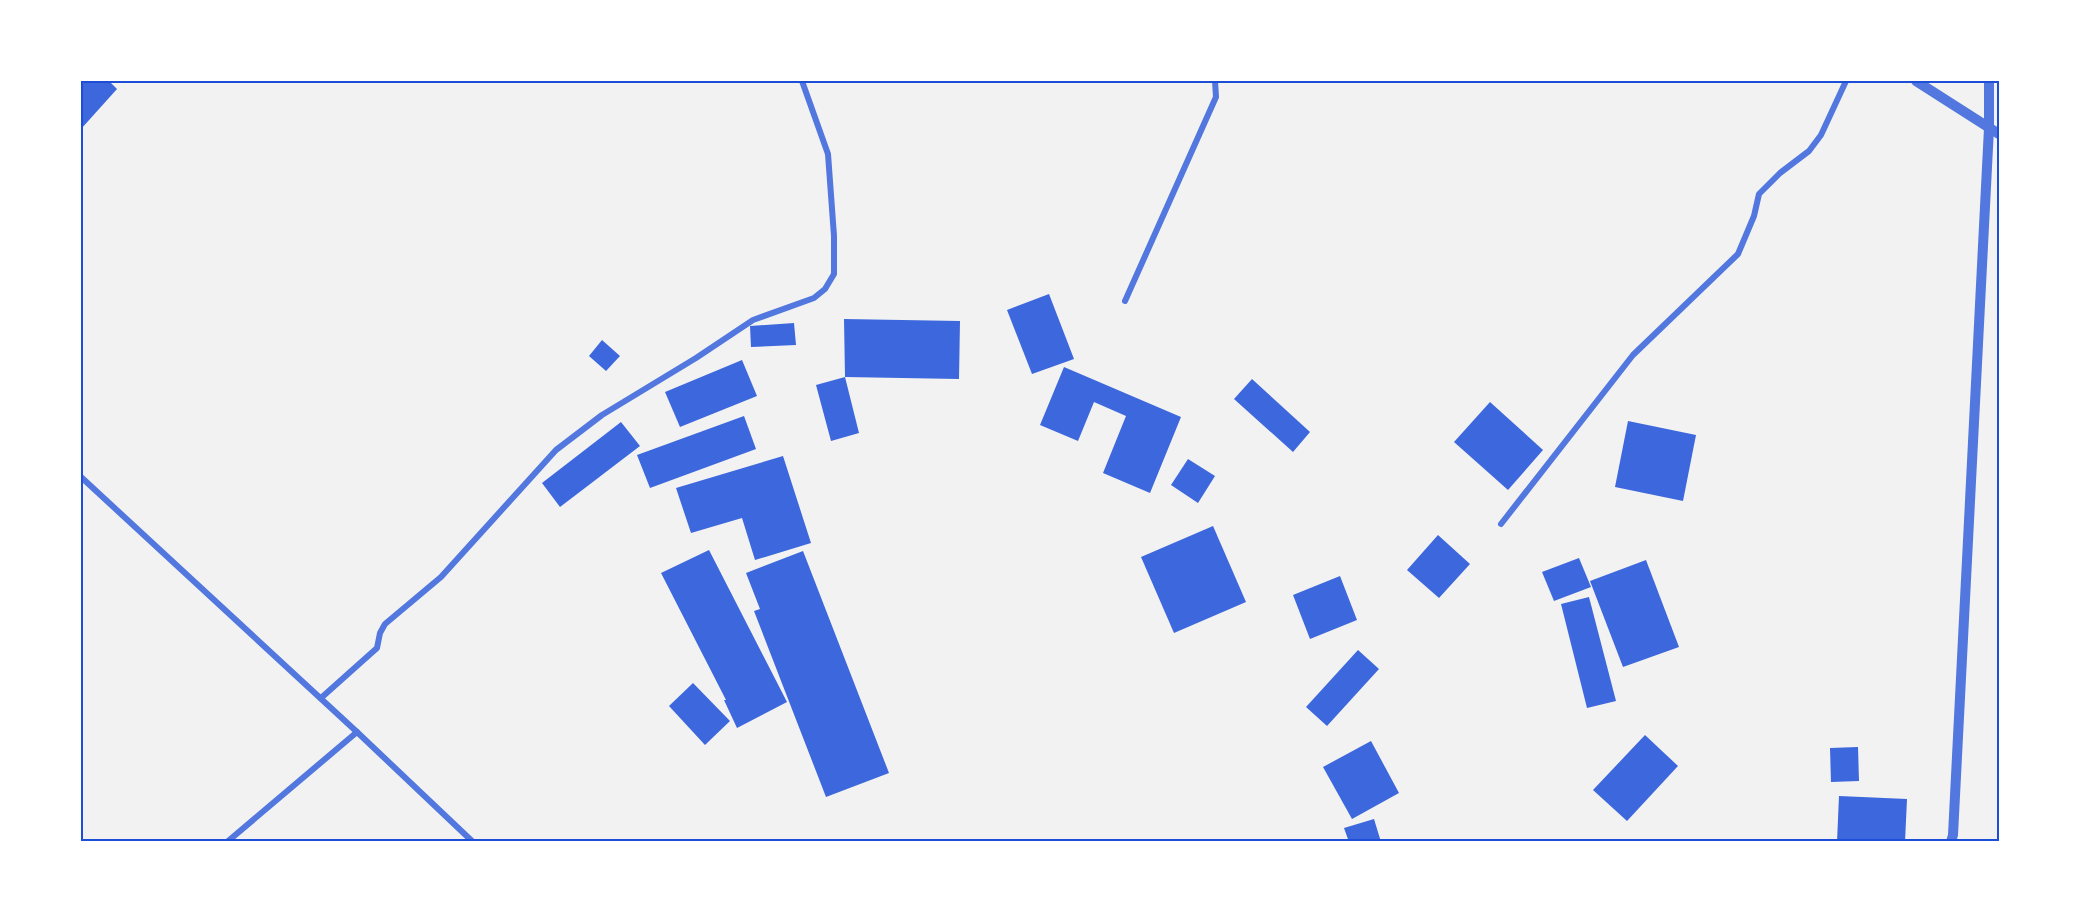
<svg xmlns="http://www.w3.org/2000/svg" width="2080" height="923" viewBox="0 0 2080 923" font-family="Signika,sans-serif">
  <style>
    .building { fill: #3d67dc }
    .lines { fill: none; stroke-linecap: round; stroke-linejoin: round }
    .minor { stroke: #5277de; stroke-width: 6 }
    .tertiary { stroke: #5277de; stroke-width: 10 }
    .neatline { fill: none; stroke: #1d4ed8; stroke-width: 2 }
  </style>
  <rect width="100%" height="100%" fill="#f2f2f2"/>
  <!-- building -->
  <g class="building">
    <polygon points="81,81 109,81 117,89 81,129"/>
    <polygon points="1049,294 1074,359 1032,374 1007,310"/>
    <polygon points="844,319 960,321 959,379 845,377 859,433 831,441 816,385 845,377"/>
    <polygon points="794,323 796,345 751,347 750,326"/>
    <polygon points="602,340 620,356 606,371 589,356"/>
    <polygon points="742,360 757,396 680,427 665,392"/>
    <polygon points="1064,367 1181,417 1150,493 1103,473 1126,416 1094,402 1078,441 1040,425"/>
    <polygon points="1252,379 1310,432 1293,452 1234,399"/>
    <polygon points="1490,402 1543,450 1508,490 1454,442"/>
    <polygon points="744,416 756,449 650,488 637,455"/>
    <polygon points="1628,421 1696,435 1683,501 1615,487"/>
    <polygon points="621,422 640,446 560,507 542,483"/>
    <polygon points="783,456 811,543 755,560 742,518 691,533 676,488"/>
    <polygon points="1188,459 1215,476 1198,503 1171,485"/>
    <polygon points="1213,526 1246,602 1174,633 1141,557"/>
    <polygon points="1438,535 1470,564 1439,598 1407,570"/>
    <polygon points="709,550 787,702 737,728 724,700 726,700 661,573"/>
    <polygon points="803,551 889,773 826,797 754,611 760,609 746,573"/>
    <polygon points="1579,558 1591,587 1554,601 1542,572"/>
    <polygon points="1646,560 1679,647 1623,667 1590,581"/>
    <polygon points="1340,576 1357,620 1310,639 1293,595"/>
    <polygon points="1589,597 1616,701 1587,708 1561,604"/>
    <polygon points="1358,650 1379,669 1327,726 1306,707"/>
    <polygon points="693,683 730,721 705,745 669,706"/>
    <polygon points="1645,735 1678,766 1627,821 1593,790"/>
    <polygon points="1371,741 1399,793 1352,819 1323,767"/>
    <polygon points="1858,747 1859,781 1831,782 1830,748"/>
    <polygon points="1839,796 1907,799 1905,842 1837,842"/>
    <polygon points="1374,819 1381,842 1349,842 1344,828"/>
  </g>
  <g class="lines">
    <!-- minor -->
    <g class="minor">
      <polyline points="1125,301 1216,97 1215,81"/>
      <polyline points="81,477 357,732 473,842"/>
      <polyline points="1501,524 1633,355 1738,254 1754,216 1759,194 1780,173 1809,151 1821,135 1846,81"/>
      <polyline points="321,698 377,648 380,633 385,624 441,577 556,450 602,415 696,358 753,320 814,298 825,289 834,274 834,236 828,154 802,81"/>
      <polyline points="227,842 357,732"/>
    </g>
    <!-- tertiary -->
    <g class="tertiary">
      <polyline points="1916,81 1999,134"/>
      <polyline points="1951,842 1953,835 1989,128 1989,81"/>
    </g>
  </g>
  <!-- border -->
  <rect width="2080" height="923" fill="none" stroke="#ffffff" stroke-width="165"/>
  <rect x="82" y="82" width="1916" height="758" class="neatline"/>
</svg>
